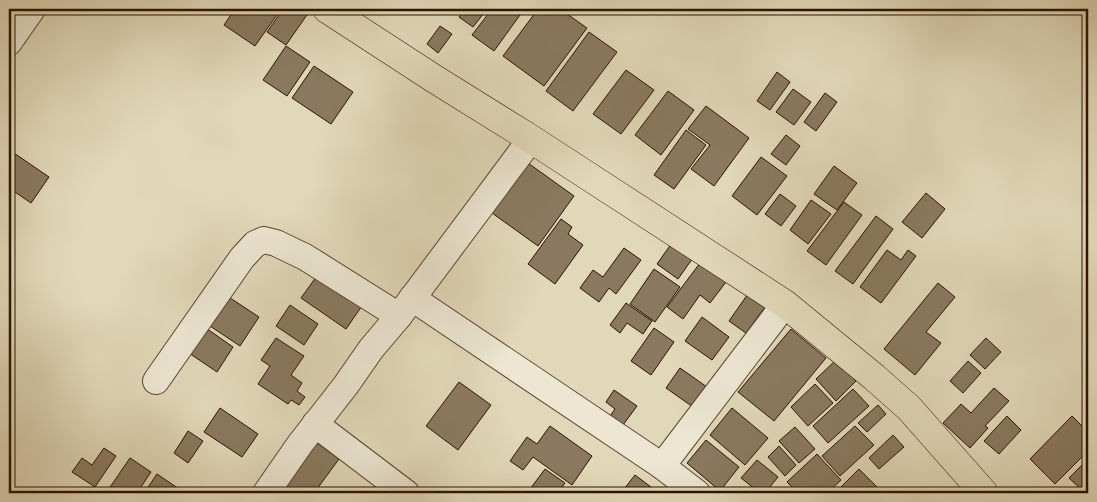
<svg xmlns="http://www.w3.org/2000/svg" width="1097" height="502" viewBox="0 0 1097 502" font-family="Vollkorn,serif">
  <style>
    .building { fill: #8a7960; stroke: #2c1300 }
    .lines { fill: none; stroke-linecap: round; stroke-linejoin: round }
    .minor-casing { stroke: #59442e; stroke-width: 28 }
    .major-casing { stroke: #2c1300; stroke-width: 29 }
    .minor { stroke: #ece6d2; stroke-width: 26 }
    .major { stroke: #e1d8b9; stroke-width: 28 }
  </style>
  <rect width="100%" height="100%" fill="#e1d8b9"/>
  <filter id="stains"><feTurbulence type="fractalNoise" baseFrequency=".004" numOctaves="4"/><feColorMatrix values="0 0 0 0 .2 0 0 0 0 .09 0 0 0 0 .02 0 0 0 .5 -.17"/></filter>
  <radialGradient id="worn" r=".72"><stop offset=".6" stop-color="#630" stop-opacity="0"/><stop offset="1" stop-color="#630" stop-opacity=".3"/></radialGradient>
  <!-- building -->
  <g class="building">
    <polygon points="235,9 281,9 255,46 224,25"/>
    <polygon points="283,9 304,9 309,12 286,45 267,32"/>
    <polygon points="465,9 487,9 473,27 459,17"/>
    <polygon points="492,9 512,9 520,15 494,51 472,35"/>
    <polygon points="538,9 560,9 587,28 544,86 503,56"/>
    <polygon points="440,26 452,34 438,53 427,44"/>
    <polygon points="589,32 617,52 573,111 546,91"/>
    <polygon points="286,46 310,62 287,96 263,80"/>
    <polygon points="314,66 353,92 331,124 292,98"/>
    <polygon points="626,70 654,90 621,134 593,114"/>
    <polygon points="777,72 790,82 770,110 757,101"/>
    <polygon points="793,89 811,102 794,125 776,112"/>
    <polygon points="668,91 694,110 661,155 635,135"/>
    <polygon points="825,93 837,102 816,131 804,122"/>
    <polygon points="706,106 749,138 714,186 691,169 710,145 688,129"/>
    <polygon points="686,130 706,145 674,189 654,175"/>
    <polygon points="786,135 800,146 786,165 771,154"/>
    <polygon points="11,151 49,177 31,203 9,188 9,155"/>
    <polygon points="761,157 787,176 757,215 732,196"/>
    <polygon points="528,163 574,196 538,246 492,213"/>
    <polygon points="834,166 857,183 837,210 814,194"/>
    <polygon points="926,193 945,209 922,238 902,222"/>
    <polygon points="780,194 796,206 781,226 765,214"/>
    <polygon points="811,200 831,214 808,244 790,230"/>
    <polygon points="844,202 862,215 826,265 807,251"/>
    <polygon points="876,216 893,229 853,284 835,271"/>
    <polygon points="561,219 572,227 568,234 583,245 555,284 528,264"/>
    <polygon points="674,240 695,255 678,279 657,264"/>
    <polygon points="624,248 641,260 616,294 609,288 599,302 580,288 593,270 603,277"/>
    <polygon points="887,250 901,260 908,250 916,256 881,303 860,287"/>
    <polygon points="700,263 726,282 710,303 700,295 683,319 667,307"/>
    <polygon points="654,269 680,287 655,322 630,304"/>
    <polygon points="319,273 364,303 346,329 301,298"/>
    <polygon points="938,283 955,297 926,332 941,343 915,375 884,349"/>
    <polygon points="750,291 768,303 746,333 729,321"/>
    <polygon points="221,292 259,317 240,346 201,320"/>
    <polygon points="626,303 652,321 643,334 627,323 620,333 610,325"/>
    <polygon points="290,305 318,324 304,345 276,326"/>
    <polygon points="702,317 729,337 712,360 685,341"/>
    <polygon points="203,326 233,347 217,372 186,351"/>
    <polygon points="654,328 674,342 651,375 631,361"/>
    <polygon points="791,329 826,358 774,421 738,392"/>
    <polygon points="276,338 304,356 291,375 302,383 297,391 305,397 299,405 291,400 288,404 258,384 270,366 261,360"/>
    <polygon points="986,338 1001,352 985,369 970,355"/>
    <polygon points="837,359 856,381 836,401 816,379"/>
    <polygon points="968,361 981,373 963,393 950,381"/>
    <polygon points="680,368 707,387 693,407 666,388"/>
    <polygon points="459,382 491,405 458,450 426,426"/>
    <polygon points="815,384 833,403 808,426 791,407"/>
    <polygon points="994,388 1009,401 985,426 988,428 970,448 943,423 961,404 971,413"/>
    <polygon points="853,389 869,406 828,443 813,426"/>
    <polygon points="614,390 637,406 623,425 610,416 615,409 606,402"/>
    <polygon points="878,405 886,414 867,432 858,423"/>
    <polygon points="220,408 258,434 242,457 204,432"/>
    <polygon points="732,408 768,438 745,465 710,435"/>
    <polygon points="1007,416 1021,430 999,454 984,441"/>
    <polygon points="1072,416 1088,432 1088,436 1082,443 1088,451 1055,484 1030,459"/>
    <polygon points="550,426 592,456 572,485 533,457 523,470 510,461 527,437 537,444"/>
    <polygon points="855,426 874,445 840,476 822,456"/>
    <polygon points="795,427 815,449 799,463 779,441"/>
    <polygon points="188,431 203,441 188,463 174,453"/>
    <polygon points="893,435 904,447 879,469 869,458"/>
    <polygon points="706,440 739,467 720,491 687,463"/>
    <polygon points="316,442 339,459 314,493 279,493"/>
    <polygon points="779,446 796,465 785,476 768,457"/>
    <polygon points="104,448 116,456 95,487 72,472 82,458 92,465"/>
    <polygon points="817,454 841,480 827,493 798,493 787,482"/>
    <polygon points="130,458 151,472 137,493 106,493"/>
    <polygon points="757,460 778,477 765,493 760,493 741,478"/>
    <polygon points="1087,460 1088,462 1088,485 1083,491 1069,478"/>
    <polygon points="545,469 565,483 558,493 527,493"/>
    <polygon points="859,469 883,493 845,493 840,488"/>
    <polygon points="157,474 185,493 144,493"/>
    <polygon points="635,475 651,487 647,493 621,493"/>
    <polygon points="9,485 22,493 9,493"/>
  </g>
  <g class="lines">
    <defs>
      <g id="minor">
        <polyline points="9,42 32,9"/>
        <polyline points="412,298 662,466 697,493"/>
        <polyline points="156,381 242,258 255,244 264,240 276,243 305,257 399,316"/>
        <polyline points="315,424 406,493"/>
        <polyline points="662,466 785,304"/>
        <polyline points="266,493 300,444 346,385 371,349 399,316 531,139"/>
      </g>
      <polyline id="major" points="327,9 433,78 531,139 785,304 874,377 909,408 984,493"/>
    </defs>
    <!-- minor casing -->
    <use href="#minor" class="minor-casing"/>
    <!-- major casing -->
    <use href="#major" class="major-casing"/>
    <!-- minor -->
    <use href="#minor" class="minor"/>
    <!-- major -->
    <use href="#major" class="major"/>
  </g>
  <!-- margin -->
  <rect width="1097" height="502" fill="none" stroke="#e1d8b9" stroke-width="30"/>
  <rect x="10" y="10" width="1077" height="482" fill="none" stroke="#2c1300" stroke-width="2.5"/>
  <rect x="15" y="15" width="1067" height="472" fill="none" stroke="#2c1300"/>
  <rect width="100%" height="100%" filter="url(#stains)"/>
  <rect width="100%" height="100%" fill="url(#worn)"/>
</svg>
